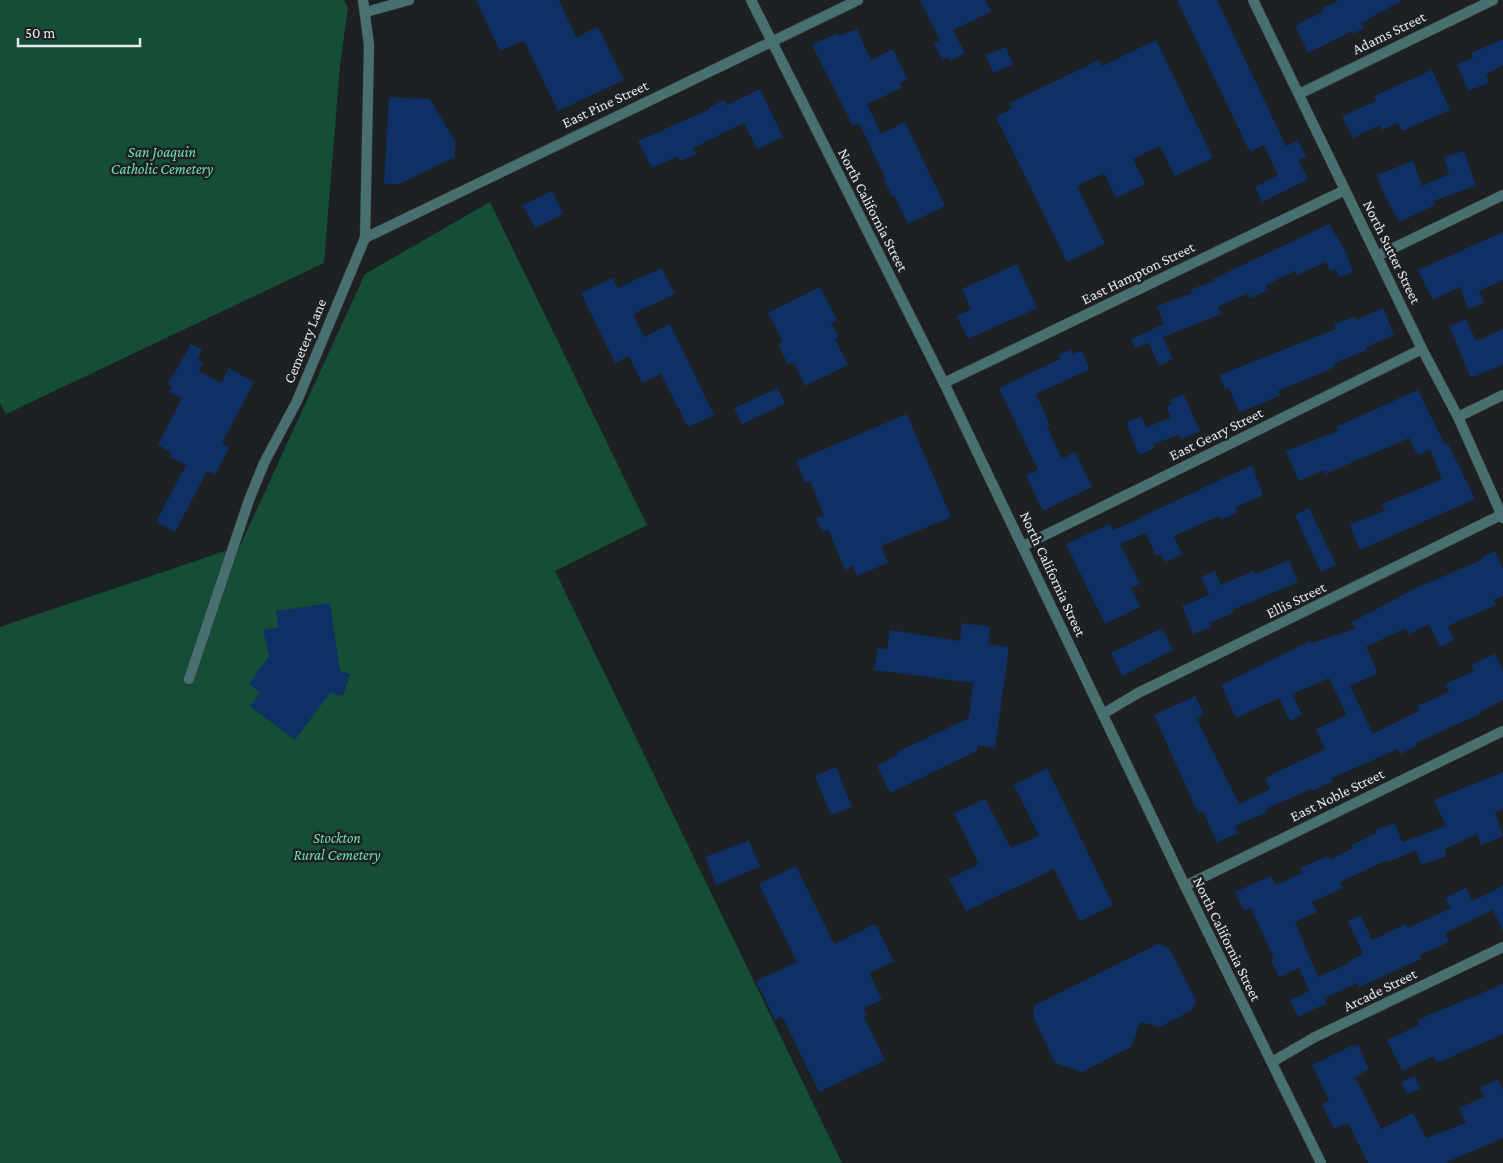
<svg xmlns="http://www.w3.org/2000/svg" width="1503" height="1163" viewBox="0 0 1503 1163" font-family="'Crimson Pro',serif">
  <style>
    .green { fill: #154e37 }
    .building { fill: #0e3064 }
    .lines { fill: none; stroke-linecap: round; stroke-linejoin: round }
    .minor-casing { stroke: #3a3d3f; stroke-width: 11 }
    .tertiary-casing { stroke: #3a3d3f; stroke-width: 11 }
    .minor { stroke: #497070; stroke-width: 10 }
    .tertiary { stroke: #497070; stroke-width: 10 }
    .labels { text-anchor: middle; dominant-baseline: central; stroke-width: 5; stroke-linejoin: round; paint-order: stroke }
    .street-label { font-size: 15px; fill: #e6e8e9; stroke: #1e2123 }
    .park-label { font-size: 15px; font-style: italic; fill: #6de0ae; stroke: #1e2123 }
  </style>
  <rect width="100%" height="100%" fill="#1e2123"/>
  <!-- green -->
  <g class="green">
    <polygon points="0,0 344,0 348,8 340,65 324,263 6,414 0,403"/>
    <polygon points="490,202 647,525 555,571 842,1163 0,1163 0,627 240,546 365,274"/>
  </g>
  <!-- building -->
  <g class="building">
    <polygon points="476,0 559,0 576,37 598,27 624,80 558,111 524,41 500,51"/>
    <polygon points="920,0 985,0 991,12 953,30 965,53 950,61 948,57 942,60 934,43 940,40"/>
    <polygon points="1177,0 1217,0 1286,146 1298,140 1306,157 1298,160 1308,179 1262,202 1255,187 1278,175 1264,145 1250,152"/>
    <polygon points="1339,0 1403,0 1361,23 1364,28 1353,34 1352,31 1308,53 1296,27 1299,26 1298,24 1324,11 1322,8"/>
    <polygon points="857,29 871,60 893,49 907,79 900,83 902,88 867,104 881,134 905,122 945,206 908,224 894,195 892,196 883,178 885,177 859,123 853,126 812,45 837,33 838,36"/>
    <polygon points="1503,39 1503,65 1486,75 1489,83 1468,91 1457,64 1473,58 1471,53"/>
    <polygon points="1156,40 1213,158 1175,176 1160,146 1133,159 1145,184 1116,198 1104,173 1077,186 1105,244 1067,262 996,117 1012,108 1010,103 1099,60 1102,66"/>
    <polygon points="1006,47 1013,65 993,73 986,55"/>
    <polygon points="1432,70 1450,110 1402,131 1398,123 1382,130 1380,125 1353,138 1342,116 1376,101 1374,96"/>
    <polygon points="760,89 783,137 757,149 744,123 693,148 696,154 680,161 678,156 652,168 638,141 710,109 710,107 724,100 727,105"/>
    <polygon points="389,97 430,99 455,141 455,157 399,184 384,184"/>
    <polygon points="1464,151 1476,186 1433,201 1435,205 1399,222 1384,194 1377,175 1413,161 1422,186 1449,174 1444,157"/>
    <polygon points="552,191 563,214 535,228 523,205"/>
    <polygon points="1329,224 1346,252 1353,272 1339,277 1336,269 1330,271 1326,262 1297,275 1295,271 1266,285 1268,290 1250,298 1248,293 1218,307 1221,314 1163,337 1173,359 1159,366 1149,343 1135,348 1131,339 1164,324 1157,306 1192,293 1190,290 1214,281 1213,279"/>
    <polygon points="1503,232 1503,280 1479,291 1484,303 1468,309 1460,287 1433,300 1418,270"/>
    <polygon points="1017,264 1037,308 968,339 957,316 971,309 962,289"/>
    <polygon points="661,268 675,294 633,314 644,337 670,324 714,415 688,427 661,374 642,383 629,356 615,363 581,293 612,278 618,288"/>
    <polygon points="820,287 837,320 831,323 839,338 835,339 848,365 805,386 794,362 788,365 778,344 783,342 768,313"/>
    <polygon points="1383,308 1394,335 1366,347 1367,350 1334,363 1335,367 1278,391 1280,395 1261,404 1239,412 1229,388 1225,389 1219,375 1336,329 1334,324 1355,317 1356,320"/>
    <polygon points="1466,319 1476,341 1503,329 1503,365 1471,378 1449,326"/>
    <polygon points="191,344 202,350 197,360 203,363 199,371 221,383 229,368 254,382 222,443 229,448 215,475 207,471 175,532 156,522 186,465 170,457 172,453 158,445 182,398 169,392 172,386 168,384"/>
    <polygon points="1071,349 1073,354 1081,350 1090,369 1036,394 1050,425 1047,427 1062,459 1075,452 1092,487 1043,511 1026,476 1038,470 999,388 1060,359 1058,356"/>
    <polygon points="778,388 785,404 742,424 734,408"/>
    <polygon points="1418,390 1445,445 1448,444 1475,499 1360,550 1350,524 1385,511 1382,504 1442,479 1430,449 1418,456 1409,438 1325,474 1324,470 1299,481 1286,451 1338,431 1336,427"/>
    <polygon points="1183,394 1200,431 1181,440 1179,435 1153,444 1155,448 1139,455 1126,423 1141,416 1146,427 1171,418 1166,407 1172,404 1170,400"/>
    <polygon points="907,414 951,517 881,546 888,563 857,576 853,566 845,570 828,529 822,532 816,518 824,515 810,481 805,483 796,461"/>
    <polygon points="1252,465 1263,495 1235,508 1237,513 1221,520 1219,516 1174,536 1182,554 1165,562 1161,554 1156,556 1146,533 1120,544 1140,584 1131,588 1140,607 1105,624 1066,544 1110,524 1113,530 1140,519 1139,518"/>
    <polygon points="1309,508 1336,565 1321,572 1295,515"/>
    <polygon points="1495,551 1503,569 1503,596 1493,600 1496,605 1448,626 1454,640 1440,647 1429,624 1409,634 1406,628 1366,647 1378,673 1350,686 1373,734 1419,711 1417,706 1449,692 1445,684 1474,671 1471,665 1495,654 1503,671 1503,700 1481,711 1482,713 1416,743 1417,746 1400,754 1398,749 1332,778 1333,781 1312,791 1311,789 1266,809 1267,812 1235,826 1238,833 1217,842 1203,811 1198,813 1154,715 1195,696 1204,714 1196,718 1239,804 1270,789 1265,778 1325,749 1316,729 1347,715 1329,678 1292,694 1302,715 1290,721 1279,698 1236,718 1221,685 1310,641 1311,643 1355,629 1352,622 1420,586 1482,560 1481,558"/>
    <polygon points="1289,560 1298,582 1232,610 1233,613 1210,623 1212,627 1193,634 1182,606 1209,595 1201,577 1215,571 1221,585 1253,571 1255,574"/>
    <polygon points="330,603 340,671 350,674 343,696 330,693 295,740 250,706 260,693 249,684 269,656 263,630 278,627 276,611"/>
    <polygon points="962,623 990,627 988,644 1009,647 995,748 978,745 977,751 890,793 877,766 898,754 897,752 969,718 973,683 874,670 878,648 887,650 890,630 960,641"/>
    <polygon points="1162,628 1173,650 1122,676 1111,653"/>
    <polygon points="836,767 852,807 831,815 815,776"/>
    <polygon points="1047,768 1113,905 1080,921 1054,869 966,911 949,879 979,864 954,813 985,799 1011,848 1039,836 1014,785"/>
    <polygon points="1503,772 1503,809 1495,812 1503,836 1481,845 1477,834 1445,849 1447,856 1421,865 1416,851 1388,862 1387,860 1340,882 1343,888 1312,902 1317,912 1295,922 1318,977 1348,964 1347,962 1363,954 1348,921 1361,916 1372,940 1406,924 1408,928 1451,908 1445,898 1466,888 1472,901 1503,886 1503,931 1493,910 1445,933 1449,942 1420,955 1421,959 1359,987 1357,983 1324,998 1327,1003 1298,1017 1290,1000 1309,991 1299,968 1279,977 1271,960 1274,958 1251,908 1244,911 1235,892 1271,876 1276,885 1302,873 1300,868 1328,856 1330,860 1353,848 1352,845 1376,833 1375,830 1395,823 1402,842 1446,826 1434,800"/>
    <polygon points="749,840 760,867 716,885 705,857"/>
    <polygon points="796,866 834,944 875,924 894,961 869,973 882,1000 864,1008 867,1016 864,1017 885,1060 819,1092 782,1016 775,1020 756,981 797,962 759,884"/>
    <polygon points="1158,944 1169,948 1196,1000 1192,1010 1160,1027 1140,1022 1131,1047 1082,1072 1055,1063 1033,1016 1035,1005"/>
    <polygon points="1503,984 1503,1034 1437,1063 1434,1056 1402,1071 1387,1040 1419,1025 1417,1020"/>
    <polygon points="1353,1045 1354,1047 1358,1045 1369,1069 1355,1077 1381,1129 1413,1113 1426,1138 1466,1123 1459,1108 1484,1097 1480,1088 1498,1079 1503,1090 1503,1138 1445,1163 1368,1163 1348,1123 1334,1129 1322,1104 1329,1100 1312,1065"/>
    <polygon points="1415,1076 1420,1089 1407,1094 1401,1082"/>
  </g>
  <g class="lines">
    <defs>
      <g id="minor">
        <polyline points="1253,0 1422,349 1458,417 1503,518"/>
        <polyline points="366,12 409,0"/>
        <polyline points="1299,94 1493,0"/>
        <polyline points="365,238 858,0"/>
        <polyline points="1377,256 1503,195"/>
        <polyline points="944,383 1345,190"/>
        <polyline points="1458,417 1503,395"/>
        <polyline points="1023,546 1422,349"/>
        <polyline points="189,679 249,500 264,463 297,401 365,238 369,45 363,0"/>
        <polyline points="1103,714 1138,693 1503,514"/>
        <polyline points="1185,886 1503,731"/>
        <polyline points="1272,1062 1315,1037 1503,947"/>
      </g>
      <polyline id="tertiary" points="751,0 944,383 1185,886 1321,1163"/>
    </defs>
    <!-- minor casing -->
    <use href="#minor" class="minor-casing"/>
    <!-- tertiary casing -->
    <use href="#tertiary" class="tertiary-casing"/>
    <!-- minor -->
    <use href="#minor" class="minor"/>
    <!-- tertiary -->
    <use href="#tertiary" class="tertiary"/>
  </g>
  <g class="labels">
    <!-- street labels -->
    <g class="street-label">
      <text transform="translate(1389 33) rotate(-26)">Adams Street</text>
      <text transform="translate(605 104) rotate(-25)">East Pine Street</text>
      <text transform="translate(873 210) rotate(63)">North California Street</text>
      <text transform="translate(1392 252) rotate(64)">North Sutter Street</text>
      <text transform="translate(1138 273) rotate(-26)">East Hampton Street</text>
      <text transform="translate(305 341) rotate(-68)">Cemetery Lane</text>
      <text transform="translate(1216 434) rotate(-26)">East Geary Street</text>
      <text transform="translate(1053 574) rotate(65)">North California Street</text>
      <text transform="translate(1296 600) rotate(-26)">Ellis Street</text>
      <text transform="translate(1337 795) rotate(-26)">East Noble Street</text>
      <text transform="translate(1227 939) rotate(64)">North California Street</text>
      <text transform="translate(1380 990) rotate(-26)">Arcade Street</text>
    </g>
    <!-- park labels -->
    <g class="park-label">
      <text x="162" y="152">San Joaquin<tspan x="162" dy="17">Catholic Cemetery</tspan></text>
      <text x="337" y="838">Stockton<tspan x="337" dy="17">Rural Cemetery</tspan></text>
    </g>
  </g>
  <!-- scale -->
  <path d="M18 38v8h122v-8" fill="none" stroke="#e6e8e9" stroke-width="2.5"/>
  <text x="25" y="38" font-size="15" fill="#e6e8e9" stroke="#1e2123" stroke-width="4" paint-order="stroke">50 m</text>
</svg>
